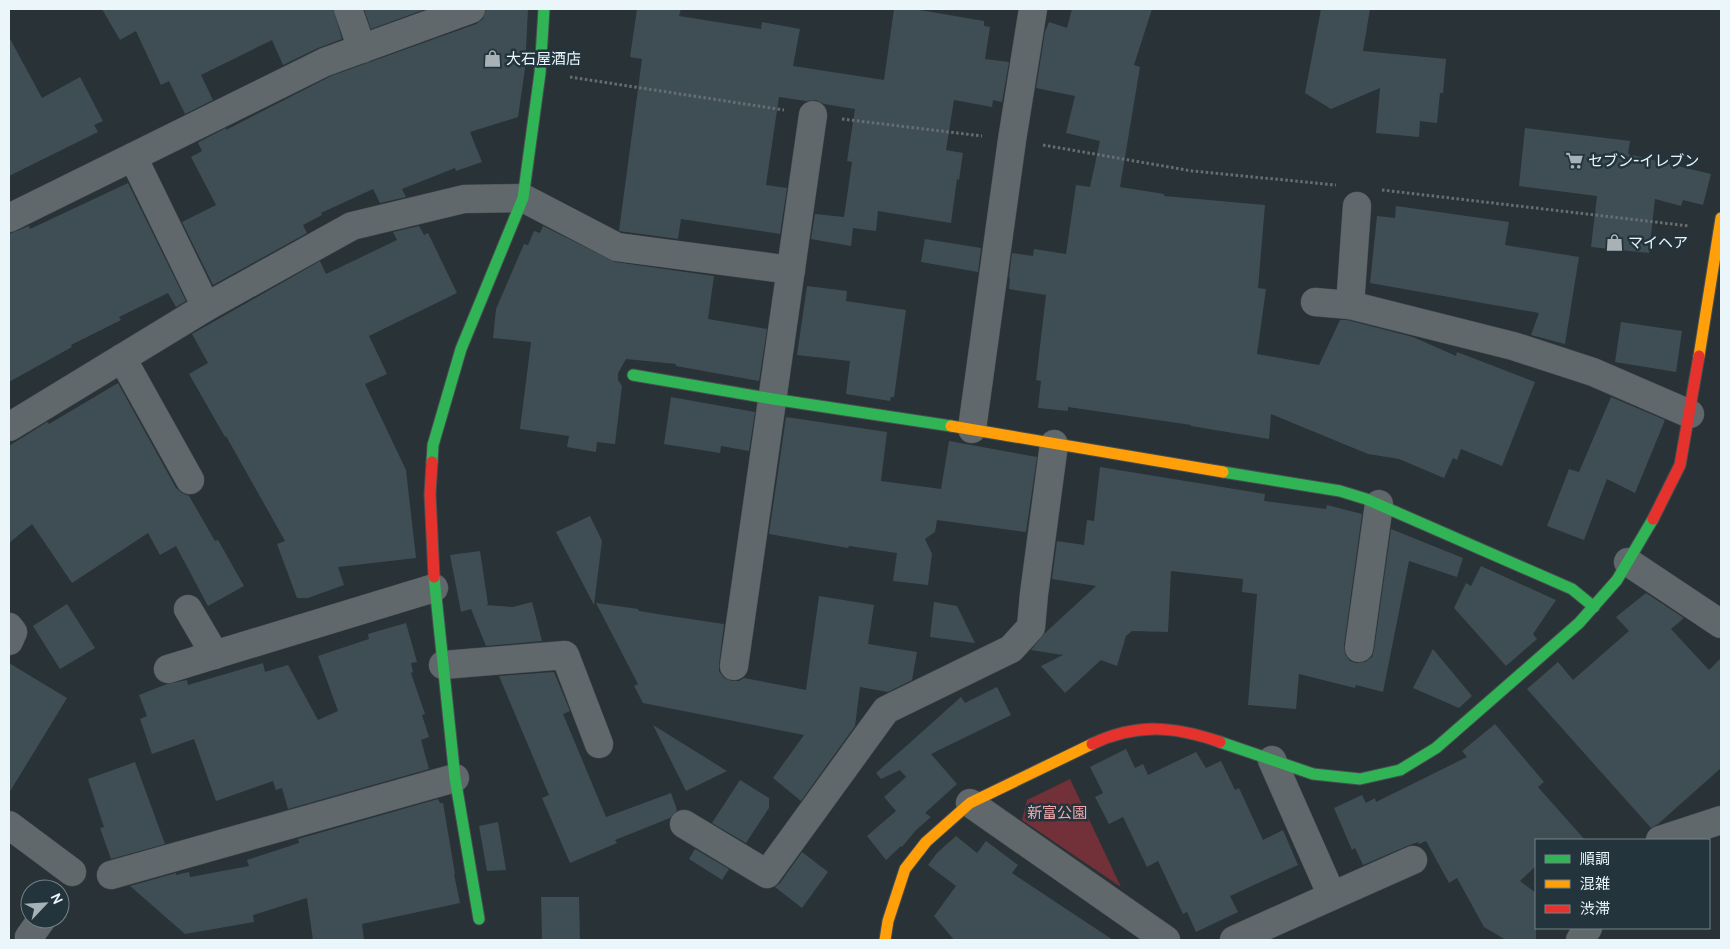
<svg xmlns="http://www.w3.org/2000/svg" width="1730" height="949" viewBox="0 0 1730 949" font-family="Cabin,'Noto Sans JP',sans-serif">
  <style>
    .green { fill: #723038 }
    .building { fill: #3f4e54 }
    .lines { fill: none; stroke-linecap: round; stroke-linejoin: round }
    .street-casing { stroke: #464e51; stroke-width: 29 }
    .fast-casing { stroke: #464e51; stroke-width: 13 }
    .slow-casing { stroke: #464e51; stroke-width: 13 }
    .jam-casing { stroke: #464e51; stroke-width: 13 }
    .path { stroke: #676e72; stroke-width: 3; stroke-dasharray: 2.5 2.5; stroke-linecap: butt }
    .street { stroke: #60686b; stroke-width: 28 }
    .fast { stroke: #30b455; stroke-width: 11 }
    .slow { stroke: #ff9f0a; stroke-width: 11 }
    .jam { stroke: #e5322d; stroke-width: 11 }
    .labels { text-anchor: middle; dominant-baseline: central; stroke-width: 5; stroke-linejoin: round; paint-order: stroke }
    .poi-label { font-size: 15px; fill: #ebf6fb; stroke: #23343c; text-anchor: start }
    .park-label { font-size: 15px; fill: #f1a7aa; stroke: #23343c }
  </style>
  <rect width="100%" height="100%" fill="#293236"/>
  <!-- green -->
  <polygon class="green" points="1070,779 1121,887 1022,820 1027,800"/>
  <!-- building -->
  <g class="building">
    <polygon points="102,9 333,9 342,39 318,48 283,65 272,40 201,75 213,100 185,114 169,81 161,85 136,31 120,40"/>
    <polygon points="364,9 426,9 371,29"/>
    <polygon points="486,9 528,9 525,69 518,117 470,132 482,162 456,171 455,168 402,189 406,197 380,203 373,189 321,213 322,215 303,225 307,233 213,285 182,222 216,205 191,157 202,151 198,143 199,142 226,128 226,130 331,76 476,24 483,19"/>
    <polygon points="637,9 681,9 679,16 761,29 762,22 800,29 793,66 884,80 894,9 914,9 984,21 984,26 990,27 985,59 1009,62 1002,102 993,100 992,107 954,100 946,150 963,153 959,180 957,179 951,223 878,211 876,231 853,228 851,246 811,239 815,214 844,217 852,162 847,161 855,109 824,104 816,100 806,101 779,97 766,185 787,188 780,234 681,219 678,239 619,231 642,59 630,57"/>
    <polygon points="1072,9 1152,9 1134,65 1140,67 1120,187 1164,194 1164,196 1265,205 1258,288 1266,289 1257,354 1319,365 1340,320 1347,320 1413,337 1456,356 1457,352 1535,382 1502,466 1461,449 1457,460 1453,458 1444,478 1399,459 1368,454 1271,414 1269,439 1191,426 1191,425 1068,407 1068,411 1038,408 1041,381 1036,380 1046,295 1009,289 1010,278 1009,277 1012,253 1033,256 1034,249 1066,254 1076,185 1090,187 1100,141 1066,133 1075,96 1036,88 1045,32 1049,22 1067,28"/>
    <polygon points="1321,9 1370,9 1363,51 1446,59 1443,93 1440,93 1437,123 1420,121 1419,137 1376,133 1380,88 1331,109 1305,93"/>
    <polygon points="9,37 42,98 80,77 103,121 94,125 98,132 9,176"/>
    <polygon points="1525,128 1630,141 1628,154 1711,174 1703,205 1683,200 1681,206 1655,199 1649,253 1591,247 1597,196 1519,186"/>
    <polygon points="128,183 186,301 176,307 168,293 119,317 121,320 71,345 72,347 9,382 9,234 29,226 30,229"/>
    <polygon points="1396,206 1509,222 1505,245 1579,257 1565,344 1531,335 1539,313 1370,283 1377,216 1395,218"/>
    <polygon points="419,226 424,235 428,233 457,293 369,336 387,374 365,384 406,470 416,558 338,567 344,585 308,598 297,598 277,544 285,541 226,436 225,437 189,374 208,363 192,334 320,261 326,274 397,240 393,232"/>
    <polygon points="543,226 615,262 714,276 708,319 767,329 759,381 676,366 676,364 626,359 618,373 618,380 622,386 615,444 597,442 596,452 567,447 569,436 520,429 531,342 493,338 496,309 524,244 528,245 534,231 540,233"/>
    <polygon points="925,239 981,248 978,272 921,262"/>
    <polygon points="807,286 847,291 846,301 906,310 894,397 891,397 890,401 846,394 850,361 797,355"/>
    <polygon points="1621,322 1682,331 1676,372 1615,362"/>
    <polygon points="118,383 176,488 182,493 189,496 215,541 218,540 244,586 208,606 176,546 160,555 148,533 72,583 32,524 9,543 9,446 47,422 49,424"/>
    <polygon points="671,397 755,412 749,451 721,446 720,453 664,444"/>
    <polygon points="1611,397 1665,420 1635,493 1607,479 1584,540 1547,526 1569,469 1579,472"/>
    <polygon points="786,417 887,432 881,481 941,489 949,441 1037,457 1026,532 937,520 935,532 925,539 932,554 928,585 893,581 897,553 849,546 848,548 769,534"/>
    <polygon points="1100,467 1265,494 1264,501 1326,509 1327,505 1362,514 1344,646 1345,654 1350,661 1356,663 1365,662 1372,657 1374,650 1391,529 1463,558 1457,577 1409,561 1383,692 1356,685 1355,688 1299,674 1296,709 1248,705 1257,594 1242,592 1243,579 1171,571 1168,632 1132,631 1126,636 1117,666 1101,660 1065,693 1041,666 1063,655 1031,650 1044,634 1096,586 1052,579 1057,541 1084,545 1087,520 1094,521"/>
    <polygon points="590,516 602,541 594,605 556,532"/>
    <polygon points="480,551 488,604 486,605 513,607 532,602 542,641 486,646 471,609 461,612 450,555"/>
    <polygon points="1481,566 1556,600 1533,634 1537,639 1506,666 1454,608 1466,583 1471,586"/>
    <polygon points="1646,593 1684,618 1671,629 1709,670 1721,658 1721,768 1658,824 1651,828 1527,689 1558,662 1573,680 1629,631 1616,617"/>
    <polygon points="819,596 874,605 868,644 917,652 912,680 888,692 860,687 855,726 801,801 773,778 804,735 643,703 634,686 638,684 596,603 638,609 639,611 670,616 724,624 719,664 719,671 724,678 732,681 739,681 744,678 806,690"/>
    <polygon points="934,602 957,606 975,643 930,637"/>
    <polygon points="67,604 95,648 60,669 33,626"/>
    <polygon points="406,623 417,662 411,663 413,672 411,673 425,714 422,715 429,737 421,740 429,769 288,809 282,788 276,790 273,781 216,801 194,739 152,754 140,719 147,716 139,695 167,684 187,680 188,685 263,663 265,672 288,665 318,720 338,711 318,656 369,639 368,634"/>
    <polygon points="1433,649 1472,696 1459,708 1413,688"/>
    <polygon points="9,663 67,698 9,793"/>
    <polygon points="554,672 570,711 563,714 606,817 671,793 677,810 670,818 615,840 617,843 570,863 542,798 549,795 499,676"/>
    <polygon points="997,687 1011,715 931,754 957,784 925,813 931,817 916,830 902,847 901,846 886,860 867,836 896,811 884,797 906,777 900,770 881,779 876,773 961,697 965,703"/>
    <polygon points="1495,724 1544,782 1538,787 1585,840 1536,840 1536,866 1520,881 1536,893 1536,940 1506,940 1484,927 1457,878 1449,883 1426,841 1419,844 1418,842 1407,846 1363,865 1355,848 1352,850 1334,808 1362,795 1366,803 1375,798 1376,802 1467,757 1462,751"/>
    <polygon points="653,725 727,771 686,791"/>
    <polygon points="1126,749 1135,768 1143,764 1148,775 1196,752 1206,768 1221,761 1235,790 1239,788 1263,840 1283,830 1298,865 1230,896 1238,912 1196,932 1187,912 1183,914 1158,861 1147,867 1123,817 1109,824 1095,797 1103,793 1090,767"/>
    <polygon points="135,762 165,844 111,859 100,828 104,827 88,779"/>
    <polygon points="740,780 769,798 769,808 746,843 712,823"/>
    <polygon points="438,799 440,803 443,803 455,874 454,874 460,903 362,924 364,940 313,940 307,898 253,915 254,922 185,934 130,886 176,873 176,875 189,872 190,877 249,866 247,860 299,843 298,839"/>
    <polygon points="498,822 506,870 487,871 479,826"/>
    <polygon points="956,836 977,853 986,841 1018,865 1012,873 1113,940 954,940 934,916 956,886 928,865 937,853"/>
    <polygon points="695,849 729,869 722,880 689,859"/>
    <polygon points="802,852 828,872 802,908 775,887 780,883"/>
    <polygon points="541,897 579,897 580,940 542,940"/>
  </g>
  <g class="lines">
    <defs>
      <g id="street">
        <polyline points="348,9 362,49"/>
        <polyline points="133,157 206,307"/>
        <polyline points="1357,206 1350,305 1513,346 1593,372 1690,414"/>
        <polyline points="9,218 325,62 471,9"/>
        <polyline points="1315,302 1350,305"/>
        <polyline points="122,358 190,480"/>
        <polyline points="9,427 206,307 352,226 464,199 523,198 617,247 791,270"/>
        <polyline points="972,429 1012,140 1033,9"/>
        <polyline points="1628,562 1721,624"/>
        <polyline points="188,609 215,655"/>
        <polyline points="9,627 13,632 9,641"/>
        <polyline points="1359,648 1379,504"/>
        <polyline points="443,665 565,655 599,744"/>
        <polyline points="734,666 813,115"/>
        <polyline points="168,669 434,588"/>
        <polyline points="970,803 1166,940"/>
        <polyline points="684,824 767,874 886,710 1011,649 1031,627 1034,594 1054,444"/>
        <polyline points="9,825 72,872"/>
        <polyline points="1660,840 1721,820"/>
        <polyline points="111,875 455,778"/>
        <polyline points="1332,896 1413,860"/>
        <polyline points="30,940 29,937 42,919"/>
        <polyline points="1234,940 1332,896 1272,760"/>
        <polyline points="1580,940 1588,928"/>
      </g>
      <g id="fast">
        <polyline points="633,375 773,399 951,426"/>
        <polyline points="432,462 433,445 461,349 523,198 540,73 544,9"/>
        <polyline points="1223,472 1340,491 1366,499 1572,589 1594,607"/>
        <polyline points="434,577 455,778 479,919"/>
        <polyline points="1220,742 1313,774 1360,779 1400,770 1436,748 1579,623 1617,580 1653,519"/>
      </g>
      <g id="slow">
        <polyline points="1699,356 1721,218"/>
        <polyline points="951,426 1223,472"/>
        <polyline points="885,940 888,921 905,869 926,842 970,803 1092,744"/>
      </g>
      <g id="jam">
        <polyline points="432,462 430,494 434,577"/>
        <polyline points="1653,519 1680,465 1699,356"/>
        <path d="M1092,744C1137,723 1174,726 1220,742"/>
      </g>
    </defs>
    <!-- street casing -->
    <use href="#street" class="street-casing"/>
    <!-- fast casing -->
    <use href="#fast" class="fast-casing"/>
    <!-- slow casing -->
    <use href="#slow" class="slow-casing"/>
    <!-- jam casing -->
    <use href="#jam" class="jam-casing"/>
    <!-- path -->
    <g class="path">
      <polyline points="570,77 784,110"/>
      <polyline points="842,119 982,136"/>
      <polyline points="1043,145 1192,171 1336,185"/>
      <polyline points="1382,190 1689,226"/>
    </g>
    <!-- street -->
    <use href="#street" class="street"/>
    <!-- fast -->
    <use href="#fast" class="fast"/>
    <!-- slow -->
    <use href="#slow" class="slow"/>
    <!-- jam -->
    <use href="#jam" class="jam"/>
  </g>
  <!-- icons -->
  <defs>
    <symbol id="shop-bare" viewBox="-9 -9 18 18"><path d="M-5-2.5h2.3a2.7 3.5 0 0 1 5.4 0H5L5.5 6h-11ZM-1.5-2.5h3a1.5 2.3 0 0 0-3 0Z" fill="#a7b1b6" stroke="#23343c" stroke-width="2.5" paint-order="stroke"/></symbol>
    <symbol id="supermarket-bare" viewBox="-9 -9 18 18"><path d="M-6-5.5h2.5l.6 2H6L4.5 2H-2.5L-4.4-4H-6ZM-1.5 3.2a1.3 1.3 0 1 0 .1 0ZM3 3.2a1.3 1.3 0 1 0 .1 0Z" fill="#a7b1b6" stroke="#23343c" stroke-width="2.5" paint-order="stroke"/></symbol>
  </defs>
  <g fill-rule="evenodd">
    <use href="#shop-bare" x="480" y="46" width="25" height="25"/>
    <use href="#supermarket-bare" x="1562" y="148" width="25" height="25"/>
    <use href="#shop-bare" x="1602" y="230" width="25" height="25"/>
  </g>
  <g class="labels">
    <!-- poi labels -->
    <g class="poi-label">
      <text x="506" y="59">大石屋酒店</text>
      <text x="1588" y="161">セブン-イレブン</text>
      <text x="1628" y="243">マイヘア</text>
    </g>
    <!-- park labels -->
    <g class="park-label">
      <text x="1057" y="813">新富公園</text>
    </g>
  </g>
  <!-- border -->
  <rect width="1730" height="949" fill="none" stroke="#ebf6fb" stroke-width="20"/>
  <!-- legend -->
  <rect x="1535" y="839" width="175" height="90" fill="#23343c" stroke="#738288"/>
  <rect x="1545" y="855" width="25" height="8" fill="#30b455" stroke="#738288"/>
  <text x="1580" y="864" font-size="15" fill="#ebf6fb">順調</text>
  <rect x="1545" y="880" width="25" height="8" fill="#ff9f0a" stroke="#738288"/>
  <text x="1580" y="889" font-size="15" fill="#ebf6fb">混雑</text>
  <rect x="1545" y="905" width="25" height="8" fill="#e5322d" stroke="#738288"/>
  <text x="1580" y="914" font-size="15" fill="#ebf6fb">渋滞</text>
  <!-- north arrow -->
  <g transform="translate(45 904) rotate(65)"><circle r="24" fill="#23343c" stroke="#738288"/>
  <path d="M0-4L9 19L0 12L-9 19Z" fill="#a7b1b6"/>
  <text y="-8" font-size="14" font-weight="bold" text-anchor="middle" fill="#ebf6fb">N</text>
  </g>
</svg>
